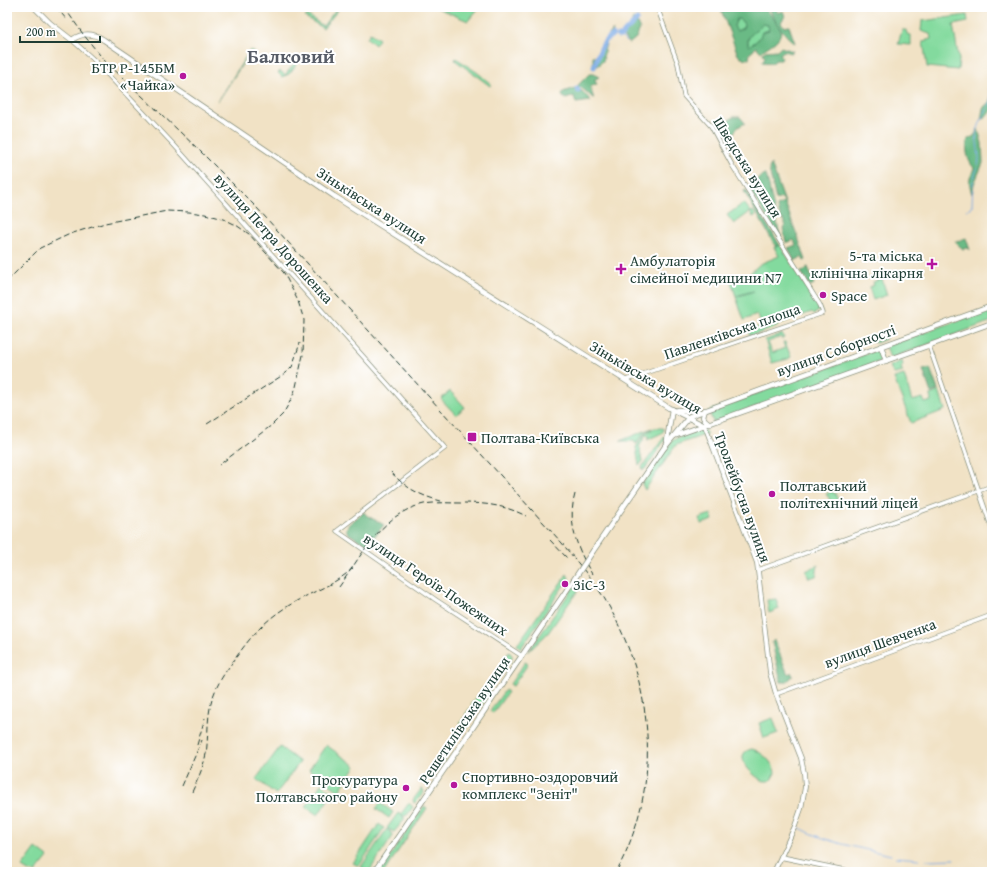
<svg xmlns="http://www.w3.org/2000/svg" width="999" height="879" viewBox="0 0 999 879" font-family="'Gentium Book Plus',serif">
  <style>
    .green { fill: #83da9e; stroke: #518c69 }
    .forest { fill: #6aba85; stroke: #447c5c; fill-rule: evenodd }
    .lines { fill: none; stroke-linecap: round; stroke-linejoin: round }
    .stream { stroke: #7baae5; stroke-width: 1 }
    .river { stroke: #7baae5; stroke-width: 5 }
    .tertiary-casing { stroke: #88907c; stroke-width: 5 }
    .secondary-casing { stroke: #88907c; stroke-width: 5.5 }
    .primary-casing { stroke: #88907c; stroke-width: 6 }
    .tertiary { stroke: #fff; stroke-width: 3.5 }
    .secondary { stroke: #fff; stroke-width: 4 }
    .primary { stroke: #fff; stroke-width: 4.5 }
    .rail { stroke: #1f3d34; stroke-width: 1; stroke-dasharray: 6 3; stroke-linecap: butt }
    .primary-bridge-casing { stroke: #88907c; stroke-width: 6; stroke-linecap: butt }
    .primary-bridge { stroke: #fff; stroke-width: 4.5 }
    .poi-dot { fill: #b5179e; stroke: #fff; stroke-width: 1.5 }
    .labels { text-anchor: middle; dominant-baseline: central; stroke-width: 4; stroke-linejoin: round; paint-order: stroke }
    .poi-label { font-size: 15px; fill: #1f3d34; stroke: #fff; text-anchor: start }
    .street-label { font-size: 15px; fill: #1f3d34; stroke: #fff }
    .district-label { font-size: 19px; font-weight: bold; fill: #575c66; stroke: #fff }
  </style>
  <rect width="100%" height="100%" fill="#fff"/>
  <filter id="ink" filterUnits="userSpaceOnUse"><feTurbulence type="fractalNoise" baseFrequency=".025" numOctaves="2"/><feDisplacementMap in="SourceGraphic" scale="8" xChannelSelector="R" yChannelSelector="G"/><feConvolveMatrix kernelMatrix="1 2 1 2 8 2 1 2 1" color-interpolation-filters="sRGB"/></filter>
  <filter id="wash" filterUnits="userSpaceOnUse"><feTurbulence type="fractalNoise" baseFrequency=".012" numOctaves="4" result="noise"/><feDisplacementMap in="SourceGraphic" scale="16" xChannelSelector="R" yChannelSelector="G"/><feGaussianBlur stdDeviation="0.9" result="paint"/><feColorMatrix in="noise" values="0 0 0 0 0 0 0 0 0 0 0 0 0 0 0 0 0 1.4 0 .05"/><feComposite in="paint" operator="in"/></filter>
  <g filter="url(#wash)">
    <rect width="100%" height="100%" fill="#f1e2c5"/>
    <!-- green -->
    <g class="green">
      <polygon points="435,7 476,7 478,9 468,21"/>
      <polygon points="337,8 338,10 323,28 305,17 307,15 323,26"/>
      <polygon points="967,15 968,22 953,25 959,60 958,70 927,67 923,41 931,39 930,34 921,31 922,21"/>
      <polygon points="737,19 740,19 744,24 743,28 736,31 734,26"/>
      <path d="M762,24L768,25L769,30L762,32C760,38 755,44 749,46C746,37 752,34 758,29C760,28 760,25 762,24Z"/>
      <polygon points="902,30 906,30 907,34 911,35 911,45 898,44"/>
      <polygon points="370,33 379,39 375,45 367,38"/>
      <polygon points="250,50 255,53 253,56 249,54 218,101"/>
      <polygon points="300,56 302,57 289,74 282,77 278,73 280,71 285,75"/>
      <polygon points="456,58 478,73 491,84 490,86 455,60"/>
      <polygon points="744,203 751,212 753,211 756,215 753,217 750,212 734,224 727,215"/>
      <polygon points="780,245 819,308 819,311 814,314 812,312 779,324 777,327 750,336 748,331 762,326 758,316 757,315 744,320 736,297 754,291 753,291 736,296 731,282 748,275 760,264 779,256 774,247"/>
      <polygon points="882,279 887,295 873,300 869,287 874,285 873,282"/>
      <polygon points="988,310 992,321 890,358 886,346"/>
      <polygon points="782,334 784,338 782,339 781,337 768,342 772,353 785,348 783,342 785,342 791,357 788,359 772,363 765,340"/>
      <polygon points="877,350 881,361 713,422 709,411"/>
      <polygon points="902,361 903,365 901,368 903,372 895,374 893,373 890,366"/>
      <polygon points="904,375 912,401 923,398 925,403 931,401 930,395 939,391 945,410 911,423 894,378"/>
      <polygon points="450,391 465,407 456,415 441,399"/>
      <polygon points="652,428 644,433 636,444 634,441 620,441"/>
      <polygon points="654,428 663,428 664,430 662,433 647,440 649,437 646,435 639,447 641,449 640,451 642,462 639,466 636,447 645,434"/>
      <polygon points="703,429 707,434 676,445 645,490 642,484 672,441 677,438"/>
      <polygon points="667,435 667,437 645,469 643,470 642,467 665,436"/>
      <polygon points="833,491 834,494 835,493 839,503 838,503 838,505 831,508 829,497 828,497 826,494"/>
      <polygon points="711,514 713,520 701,524 699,518"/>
      <polygon points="818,565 816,576 809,578 806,571"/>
      <polygon points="567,574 569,578 521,648 517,645"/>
      <polygon points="575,585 579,589 548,633 528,652"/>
      <polygon points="776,599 779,609 769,613 767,600"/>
      <path d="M509,652C515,656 511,660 508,665H506L503,662Z"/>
      <polygon points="525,662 528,664 513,686 510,684"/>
      <polygon points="498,669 501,671 502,674 497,681 492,678"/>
      <polygon points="484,687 491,691 478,710 471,705"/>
      <polygon points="505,690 508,692 493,713 490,711"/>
      <polygon points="471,707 477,711 466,729 460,724 464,717 469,721 471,719 465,715"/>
      <polygon points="773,718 778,733 764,738 759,723"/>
      <polygon points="326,745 356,766 339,791 309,770"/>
      <polygon points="280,747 300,762 276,794 256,779"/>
      <path d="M752,749C761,751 775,764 775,773L771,780C769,781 768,781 765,781C756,780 729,754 752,749Z"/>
      <polygon points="444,752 446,752 448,755 437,771 433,772 432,769"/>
      <polygon points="321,784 333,792 318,815 306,807"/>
      <polygon points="422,788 424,792 416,802 414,803 413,800"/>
      <polygon points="380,803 393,812 389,818 376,809"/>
      <polygon points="409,803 413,807 407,815 404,816 401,814"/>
      <polygon points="424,806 427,808 384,872 379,872"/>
      <polygon points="398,813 404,817 404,820 394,832 387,828"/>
      <polygon points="379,824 384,828 359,866 353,863"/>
      <polygon points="387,829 392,833 393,836 370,870 367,871 361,867"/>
      <polygon points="36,848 48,857 36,872 30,872 22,867"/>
    </g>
    <!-- forest -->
    <g class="forest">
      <path d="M720,7H731L735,9L738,7H755L756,8C767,3 775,22 781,30C781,42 768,45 761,52L756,47L753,51L750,53L749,59L741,58L738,55ZM737,19H739L743,22L744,25L743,28L737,31L734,26ZM762,24L768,25L769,30L762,32L759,39L749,46C745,37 752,34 758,29C760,28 760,25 762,24Z"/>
      <path d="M770,7H775L778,13L783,11L785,16L781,22L784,27L789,26L795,43C787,39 770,16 770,7Z"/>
      <polygon points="633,19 637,20 637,23 640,29 636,38 630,43 628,43 623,36 620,36 623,31 628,31"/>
      <path d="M613,30C612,35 607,39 606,44C604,49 605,52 603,57L604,58L603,61L595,68L593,65V55L595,58L608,36Z"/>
      <polygon points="781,47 793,51 791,53 783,51 780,55 782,57 781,60 776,60 772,63 762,62 765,57 763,53 765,51 778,50"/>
      <polygon points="589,74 593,74 599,77 594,80 597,84 590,87 594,99 583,89 577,86"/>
      <polygon points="575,88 582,91 591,101 576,103 574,96 566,99 562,96 563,92"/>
      <polygon points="989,89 992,89 992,111 981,120 983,108 989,102 991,97"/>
      <polygon points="733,117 740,117 745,123 738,127 733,134 722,131 721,129 725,122 727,122"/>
      <path d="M978,129L982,143L983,163L974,184L972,195L969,181L974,168C967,161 965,148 968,139L974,136Z"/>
      <polygon points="771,164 806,260 804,261 802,257 794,261 788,248 796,245 794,240 786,243 783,228 785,226 783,219 781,219 777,206 784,203 782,198 776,200 769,169"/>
      <polygon points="762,175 765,175 767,178 781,240 749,189"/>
      <polygon points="746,190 780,245 776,247 744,191"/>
      <polygon points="966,238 970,250 968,248 963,249 955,242"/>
      <polygon points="807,267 808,267 814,284 810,286 801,272 807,269"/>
      <polygon points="886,334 887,337 885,338 886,339 876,343 872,342 871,340"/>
      <polygon points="930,368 938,390 931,393 923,370"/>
      <polygon points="364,512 366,515 384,525 368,544 365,544 348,533 346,529 349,524"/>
      <polygon points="774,640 787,672 789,674 791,672 793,676 786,682 781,682 772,642"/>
    </g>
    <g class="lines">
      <!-- stream -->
      <g class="stream">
        <polyline points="991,7 992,13"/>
        <polyline points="621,36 626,42"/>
        <polyline points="991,65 992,63"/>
        <polyline points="991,76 991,85"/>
        <polyline points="967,210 972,206 973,181 978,165 979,158 976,134 981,120 991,101 991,91"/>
        <path d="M798,827C827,843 860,848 891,855"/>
        <polyline points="896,857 919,859"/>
        <polyline points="926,860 954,859"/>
      </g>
      <!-- river -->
      <g class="river">
        <polyline points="629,28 637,20"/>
        <polyline points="618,36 621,36 626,30"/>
        <path d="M594,67C598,57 602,39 613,35"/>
        <polyline points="577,88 578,91"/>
      </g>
    </g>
  </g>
  <g filter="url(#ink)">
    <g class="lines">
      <defs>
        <g id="tertiary">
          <polyline points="72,40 93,59 174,145 445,448 337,531 436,600 522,656"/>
          <polyline points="929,346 992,529"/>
          <polyline points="626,380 669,365 823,313 820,305 732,165 711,126 684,96 678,64 657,7"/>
          <polyline points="758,570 992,486"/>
          <polyline points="776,694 992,615"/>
        </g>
        <g id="secondary">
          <polyline points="705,426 757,563 770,673 776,694 801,758 804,773 805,787 801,809 795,826 774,872"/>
          <polyline points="781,857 853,872"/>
        </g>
        <g id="primary">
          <path d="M34,7L50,23L72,40C83,32 93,33 104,40L334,196L669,408L705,426"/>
          <polyline points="881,346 886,361"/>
          <polyline points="677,410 698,411"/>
          <polyline points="705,410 703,417 705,420 710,424"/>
          <polyline points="674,436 992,323"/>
          <polyline points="667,441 672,409"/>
          <polyline points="593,551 664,448 690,416 992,306"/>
          <polyline points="374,872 573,581"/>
        </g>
      </defs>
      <!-- tertiary casing -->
      <use href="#tertiary" class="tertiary-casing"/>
      <!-- secondary casing -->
      <use href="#secondary" class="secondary-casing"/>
      <!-- primary casing -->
      <use href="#primary" class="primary-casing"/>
      <!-- tertiary -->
      <use href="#tertiary" class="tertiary"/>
      <!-- secondary -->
      <use href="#secondary" class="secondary"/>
      <!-- primary -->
      <use href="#primary" class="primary"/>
      <!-- rail -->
      <g class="rail">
        <polyline points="56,7 67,20"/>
        <path d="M64,7L83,34L104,60L198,149L257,208L562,543C579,565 598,585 611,610C655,692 662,788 616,872"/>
        <polyline points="7,281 40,248 70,234 105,223 167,211 189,212 205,214 224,219 236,225 249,234 284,273 298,301 304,320 303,355 296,387 292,398 283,414 272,425 219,465"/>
        <polyline points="207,424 286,373 292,367 300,343"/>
        <path d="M391,472C405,488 421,496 441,501"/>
        <path d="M575,494C567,523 577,549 592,574"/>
        <polyline points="550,540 567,558"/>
        <path d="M339,587C362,555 382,513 424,504C436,502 449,503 461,503C484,503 505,505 526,516"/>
        <polyline points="197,745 205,718"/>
        <polyline points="182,786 202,740"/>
        <path d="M192,792C198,779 203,768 206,754C209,734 206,714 214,694C218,683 225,672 232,663C251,636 264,620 293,603C313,591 335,585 353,568"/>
      </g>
      <defs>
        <polyline id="primary-bridge" points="573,581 593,551"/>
      </defs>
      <!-- primary-bridge casing -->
      <use href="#primary-bridge" class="primary-bridge-casing"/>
      <!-- primary-bridge -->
      <use href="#primary-bridge" class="primary-bridge"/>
    </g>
  </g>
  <!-- markers -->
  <g class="poi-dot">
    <circle cx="183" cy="76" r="4"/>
    <path d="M930 258h4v4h4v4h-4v4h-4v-4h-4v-4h4z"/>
    <path d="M619 263h4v4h4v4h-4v4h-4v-4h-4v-4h4z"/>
    <circle cx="823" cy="295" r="4"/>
    <rect x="467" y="432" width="10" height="10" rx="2"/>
    <circle cx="772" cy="494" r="4"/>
    <circle cx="565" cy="584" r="4"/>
    <circle cx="454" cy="785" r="4"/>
    <circle cx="406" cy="788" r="4"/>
  </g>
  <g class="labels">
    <!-- poi labels -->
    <g class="poi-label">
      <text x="175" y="67" text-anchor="end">БТР Р-145БМ<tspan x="175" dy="17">«Чайка»</tspan></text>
      <text x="923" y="255" text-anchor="end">5-та міська<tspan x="923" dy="17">клінічна лікарня</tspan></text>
      <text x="630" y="260">Амбулаторія<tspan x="630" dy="17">сімейної медицини N7</tspan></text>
      <text x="831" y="295">Space</text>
      <text x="481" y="437">Полтава-Київська</text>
      <text x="780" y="485">Полтавський<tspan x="780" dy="17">політехнічний ліцей</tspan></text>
      <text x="573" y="584">ЗіС-3</text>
      <text x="462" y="776">Спортивно-оздоровчий<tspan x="462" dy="17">комплекс "Зеніт"</tspan></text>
      <text x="398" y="779" text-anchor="end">Прокуратура<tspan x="398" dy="17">Полтавського району</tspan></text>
    </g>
    <!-- street labels -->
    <g class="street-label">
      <text transform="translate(748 167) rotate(58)">Шведська вулиця</text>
      <text transform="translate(372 205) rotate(33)">Зіньківська вулиця</text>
      <text transform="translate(274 238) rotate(48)">вулиця Петра Дорошенка</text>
      <text transform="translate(732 331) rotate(-19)">Павленківська площа</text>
      <text transform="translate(836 350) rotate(-20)">вулиця Соборності</text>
      <text transform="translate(646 377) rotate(31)">Зіньківська вулиця</text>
      <text transform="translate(743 497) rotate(70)">Тролейбусна вулиця</text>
      <text transform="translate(436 584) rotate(34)">вулиця Героїв-Пожежних</text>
      <text transform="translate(880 643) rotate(-20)">вулиця Шевченка</text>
      <text transform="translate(464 720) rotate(-56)">Решетилівська вулиця</text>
    </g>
    <!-- district labels -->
    <g class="district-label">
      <text x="291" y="56">Балковий</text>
    </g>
  </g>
  <!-- margin -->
  <rect width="999" height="879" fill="none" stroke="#fff" stroke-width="24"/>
  <!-- scale -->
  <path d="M20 36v6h80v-6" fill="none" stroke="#1f3d34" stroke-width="2"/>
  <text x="26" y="36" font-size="12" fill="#1f3d34" stroke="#ffffff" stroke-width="3" paint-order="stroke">200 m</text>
</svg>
